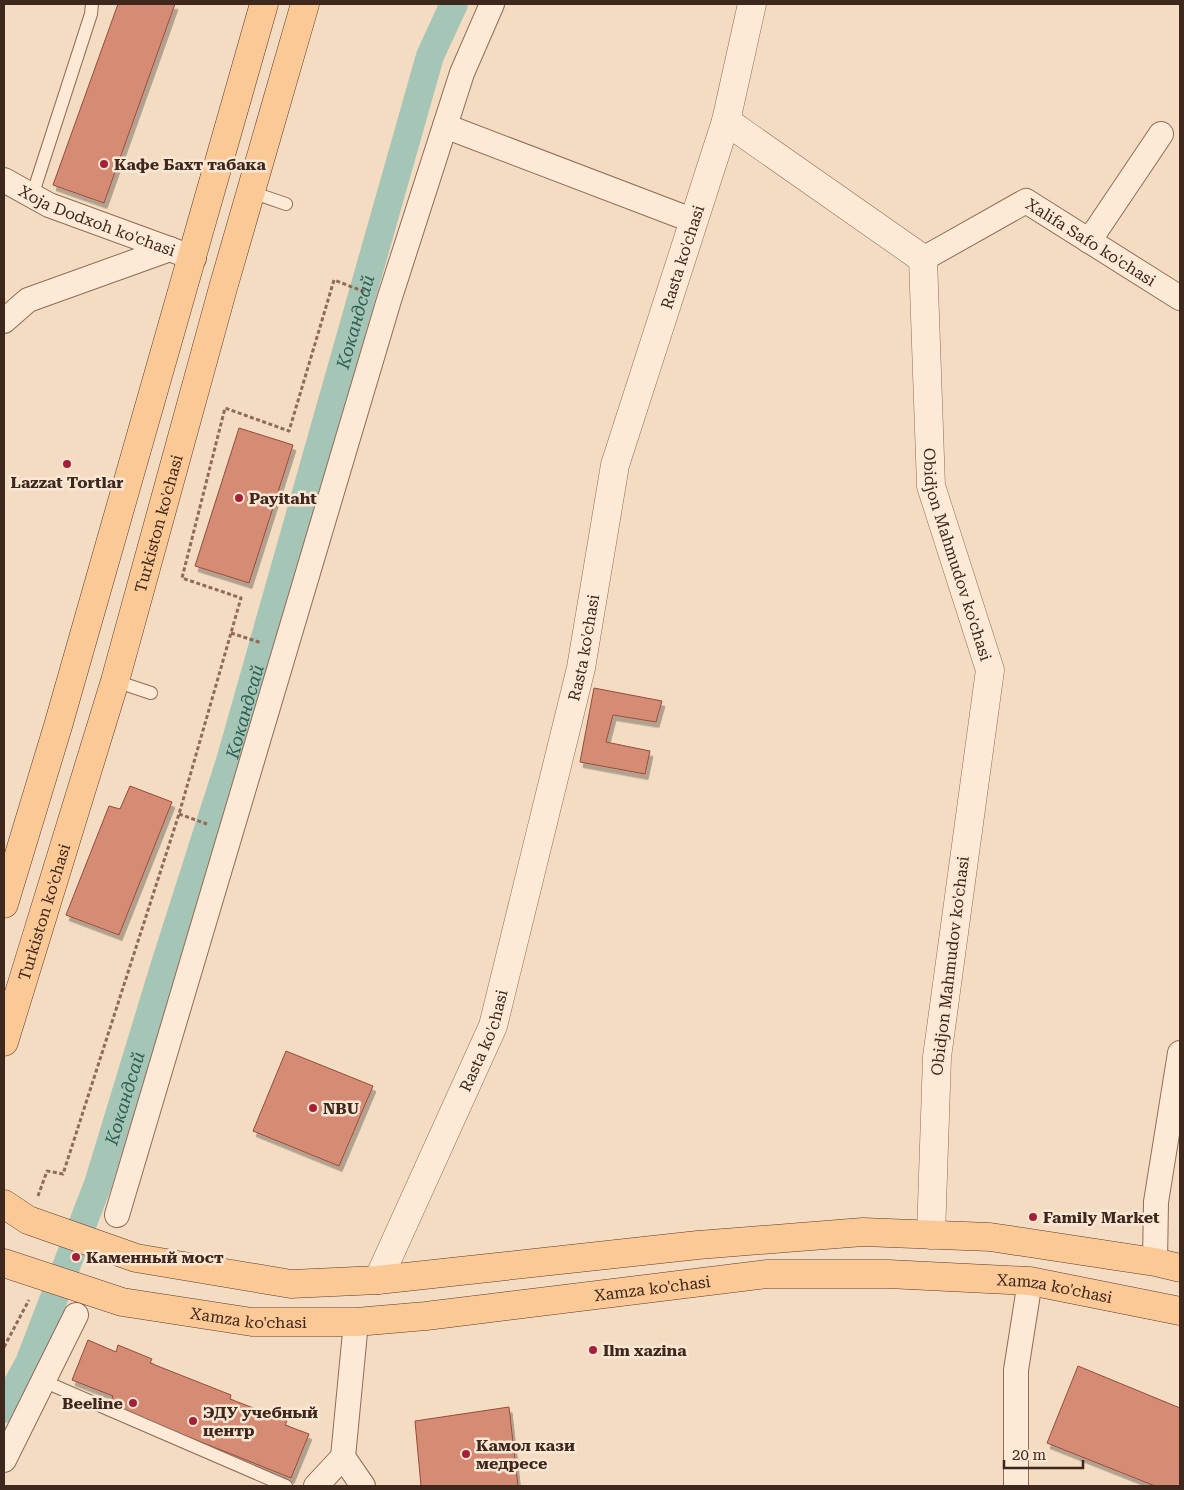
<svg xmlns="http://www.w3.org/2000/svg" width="1184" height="1490" viewBox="0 0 1184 1490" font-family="'Roboto Serif',serif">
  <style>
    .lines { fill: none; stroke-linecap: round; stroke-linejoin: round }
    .canal { stroke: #a5c5b6; stroke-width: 28 }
    .building { fill: #d68b74; stroke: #924c3a; filter: url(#shadow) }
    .service-casing { stroke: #906b57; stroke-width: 14 }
    .minor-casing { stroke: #906b57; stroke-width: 26 }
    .tertiary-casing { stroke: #906b57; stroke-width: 29 }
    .primary-casing { stroke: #5d392b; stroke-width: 29 }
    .path { stroke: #906b57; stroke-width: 3; stroke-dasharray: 4 2.5; stroke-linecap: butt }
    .service { stroke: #fcead7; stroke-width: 12 }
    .minor { stroke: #fcead7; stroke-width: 24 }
    .tertiary { stroke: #fcead7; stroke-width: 28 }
    .primary { stroke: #fac996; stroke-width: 28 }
    .poi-dot { fill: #a61f39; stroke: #f9e7d3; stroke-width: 2 }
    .labels { text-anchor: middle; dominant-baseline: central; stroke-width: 5; stroke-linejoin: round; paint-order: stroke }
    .poi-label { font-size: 16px; font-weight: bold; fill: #3e271d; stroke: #f9e7d3; text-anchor: start }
    .street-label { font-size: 16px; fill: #3e271d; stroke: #f9e7d3 }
    .water-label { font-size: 18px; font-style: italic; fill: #2a5f52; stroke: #f9e7d3 }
  </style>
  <defs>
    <filter id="shadow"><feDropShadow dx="3" dy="5.5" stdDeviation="0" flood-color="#0004"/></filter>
  </defs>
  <rect width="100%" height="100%" fill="#f3dcc2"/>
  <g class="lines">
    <!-- canal -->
    <path class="canal" id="s1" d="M4,1409L29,1363L98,1184L165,964L230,761L430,56L454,4"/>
  </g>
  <!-- building -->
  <g class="building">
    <polygon points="118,4 175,4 104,203 53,185"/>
    <polygon points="239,428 293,445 249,583 195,566"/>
    <polygon points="594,688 662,701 656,722 613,715 606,742 650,751 645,774 580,762"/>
    <polygon points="130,786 172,802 119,935 66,915 109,806 120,809"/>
    <polygon points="286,1051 373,1086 339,1166 253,1131"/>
    <polygon points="88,1340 116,1352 118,1345 152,1359 150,1363 231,1395 230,1399 287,1421 285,1425 309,1434 291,1478 121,1410 122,1405 111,1401 113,1396 72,1380"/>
    <polygon points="1078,1366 1180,1408 1180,1486 1155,1486 1047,1443"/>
    <polygon points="509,1407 518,1486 421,1486 415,1421"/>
  </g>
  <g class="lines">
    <defs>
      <g id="service">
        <polyline points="251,192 286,204"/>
        <polyline points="32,196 91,14 92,4"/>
        <polyline points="115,681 151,693"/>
        <polyline points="43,1381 286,1486"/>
      </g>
      <g id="minor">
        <polyline points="445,126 694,221"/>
        <path id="s2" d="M4,180L49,205L194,258"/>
        <polyline points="1089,241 1161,134"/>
        <path id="s3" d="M923,259L1026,201L1180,298"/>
        <polyline points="4,321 28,300 170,249"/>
        <polyline points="117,1215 389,300 462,73 492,4"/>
        <polyline points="1155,1262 1156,1202 1180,1053"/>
        <polyline points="356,1322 343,1457 363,1486"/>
        <polyline points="4,1460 76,1315"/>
        <polyline points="316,1486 343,1457"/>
        <polyline points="1016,1486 1016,1370 1030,1281"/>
      </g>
      <g id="tertiary">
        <path id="s4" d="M726,121L923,259L931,486L990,670L937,1057L931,1235"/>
        <path id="s5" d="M378,1280L493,1026L581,668L615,465L726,121L752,4"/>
      </g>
      <g id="primary">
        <polyline points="4,904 58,726 264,4"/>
        <path id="s6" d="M4,1042L115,681L223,288L305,4"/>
        <polyline points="4,1204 28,1220 136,1258 291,1284 378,1280 698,1245 863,1232 990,1237 1155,1262 1180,1268"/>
        <path id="s7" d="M4,1263L122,1302L252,1322H356L426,1316L767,1274H888L1030,1281L1180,1311"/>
      </g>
    </defs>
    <!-- service casing -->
    <use href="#service" class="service-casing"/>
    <!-- minor casing -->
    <use href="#minor" class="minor-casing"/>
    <!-- tertiary casing -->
    <use href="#tertiary" class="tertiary-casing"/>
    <!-- primary casing -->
    <use href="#primary" class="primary-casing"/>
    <!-- path -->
    <g class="path">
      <polyline points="231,633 262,643"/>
      <polyline points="179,814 207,824"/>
      <polyline points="38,1196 47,1171 63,1174 179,814 241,598 182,578 225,408 289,431 334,280 365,292"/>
      <polyline points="4,1347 29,1300"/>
    </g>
    <!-- service -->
    <use href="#service" class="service"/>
    <!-- minor -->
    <use href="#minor" class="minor"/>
    <!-- tertiary -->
    <use href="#tertiary" class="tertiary"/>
    <!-- primary -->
    <use href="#primary" class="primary"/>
  </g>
  <!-- markers -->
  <g class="poi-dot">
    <circle cx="104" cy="164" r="5"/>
    <circle cx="67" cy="464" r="5"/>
    <circle cx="239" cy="498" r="5"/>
    <circle cx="313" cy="1108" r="5"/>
    <circle cx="1033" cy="1217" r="5"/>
    <circle cx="76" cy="1257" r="5"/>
    <circle cx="593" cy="1350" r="5"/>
    <circle cx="133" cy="1403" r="5"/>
    <circle cx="193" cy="1421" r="5"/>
    <circle cx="466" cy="1454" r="5"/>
  </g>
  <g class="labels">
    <!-- poi labels -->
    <g class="poi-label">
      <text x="114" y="164">Кафе Бахт табака</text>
      <text x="67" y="482" text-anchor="middle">Lazzat Tortlar</text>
      <text x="249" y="498">Payitaht</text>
      <text x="323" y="1108">NBU</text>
      <text x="1043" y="1217">Family Market</text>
      <text x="86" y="1257">Каменный мост</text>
      <text x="603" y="1350">Ilm xazina</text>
      <text x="123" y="1403" text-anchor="end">Beeline</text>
      <text x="203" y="1412">ЭДУ учебный<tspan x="203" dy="18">центр</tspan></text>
      <text x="476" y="1445">Камол кази<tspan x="476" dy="18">медресе</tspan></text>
    </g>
    <!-- street labels -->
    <g class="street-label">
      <text stroke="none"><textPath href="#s2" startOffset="102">Xoja Dodxoh ko'chasi</textPath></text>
      <text stroke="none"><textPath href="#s3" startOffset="195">Xalifa Safo ko'chasi</textPath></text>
      <text stroke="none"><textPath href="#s5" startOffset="1072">Rasta ko'chasi</textPath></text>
      <text stroke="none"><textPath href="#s6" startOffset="541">Turkiston ko'chasi</textPath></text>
      <text stroke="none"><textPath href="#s4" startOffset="540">Obidjon Mahmudov ko'chasi</textPath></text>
      <text stroke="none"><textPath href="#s5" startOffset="668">Rasta ko'chasi</textPath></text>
      <text stroke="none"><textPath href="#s6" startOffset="136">Turkiston ko'chasi</textPath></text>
      <text transform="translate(950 966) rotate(-83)">Obidjon Mahmudov ko'chasi</text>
      <text stroke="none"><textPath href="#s5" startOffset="262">Rasta ko'chasi</textPath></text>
      <text stroke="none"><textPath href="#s7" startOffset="658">Xamza ko'chasi</textPath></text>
      <text stroke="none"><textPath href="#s7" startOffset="1062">Xamza ko'chasi</textPath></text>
      <text stroke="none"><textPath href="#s7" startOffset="252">Xamza ko'chasi</textPath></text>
    </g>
    <!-- water labels -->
    <g class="water-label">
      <text stroke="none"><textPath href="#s1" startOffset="1144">Кокандсай</textPath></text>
      <text stroke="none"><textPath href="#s1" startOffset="739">Кокандсай</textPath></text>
      <text stroke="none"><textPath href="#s1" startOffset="334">Кокандсай</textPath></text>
    </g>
  </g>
  <!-- border -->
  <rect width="1184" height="1490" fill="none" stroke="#3e271d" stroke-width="10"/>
  <!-- scale -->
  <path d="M1004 1460v8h79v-8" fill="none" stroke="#3e271d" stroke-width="2.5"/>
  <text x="1012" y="1460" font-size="15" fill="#3e271d" stroke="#f9e7d3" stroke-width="4" paint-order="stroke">20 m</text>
</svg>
